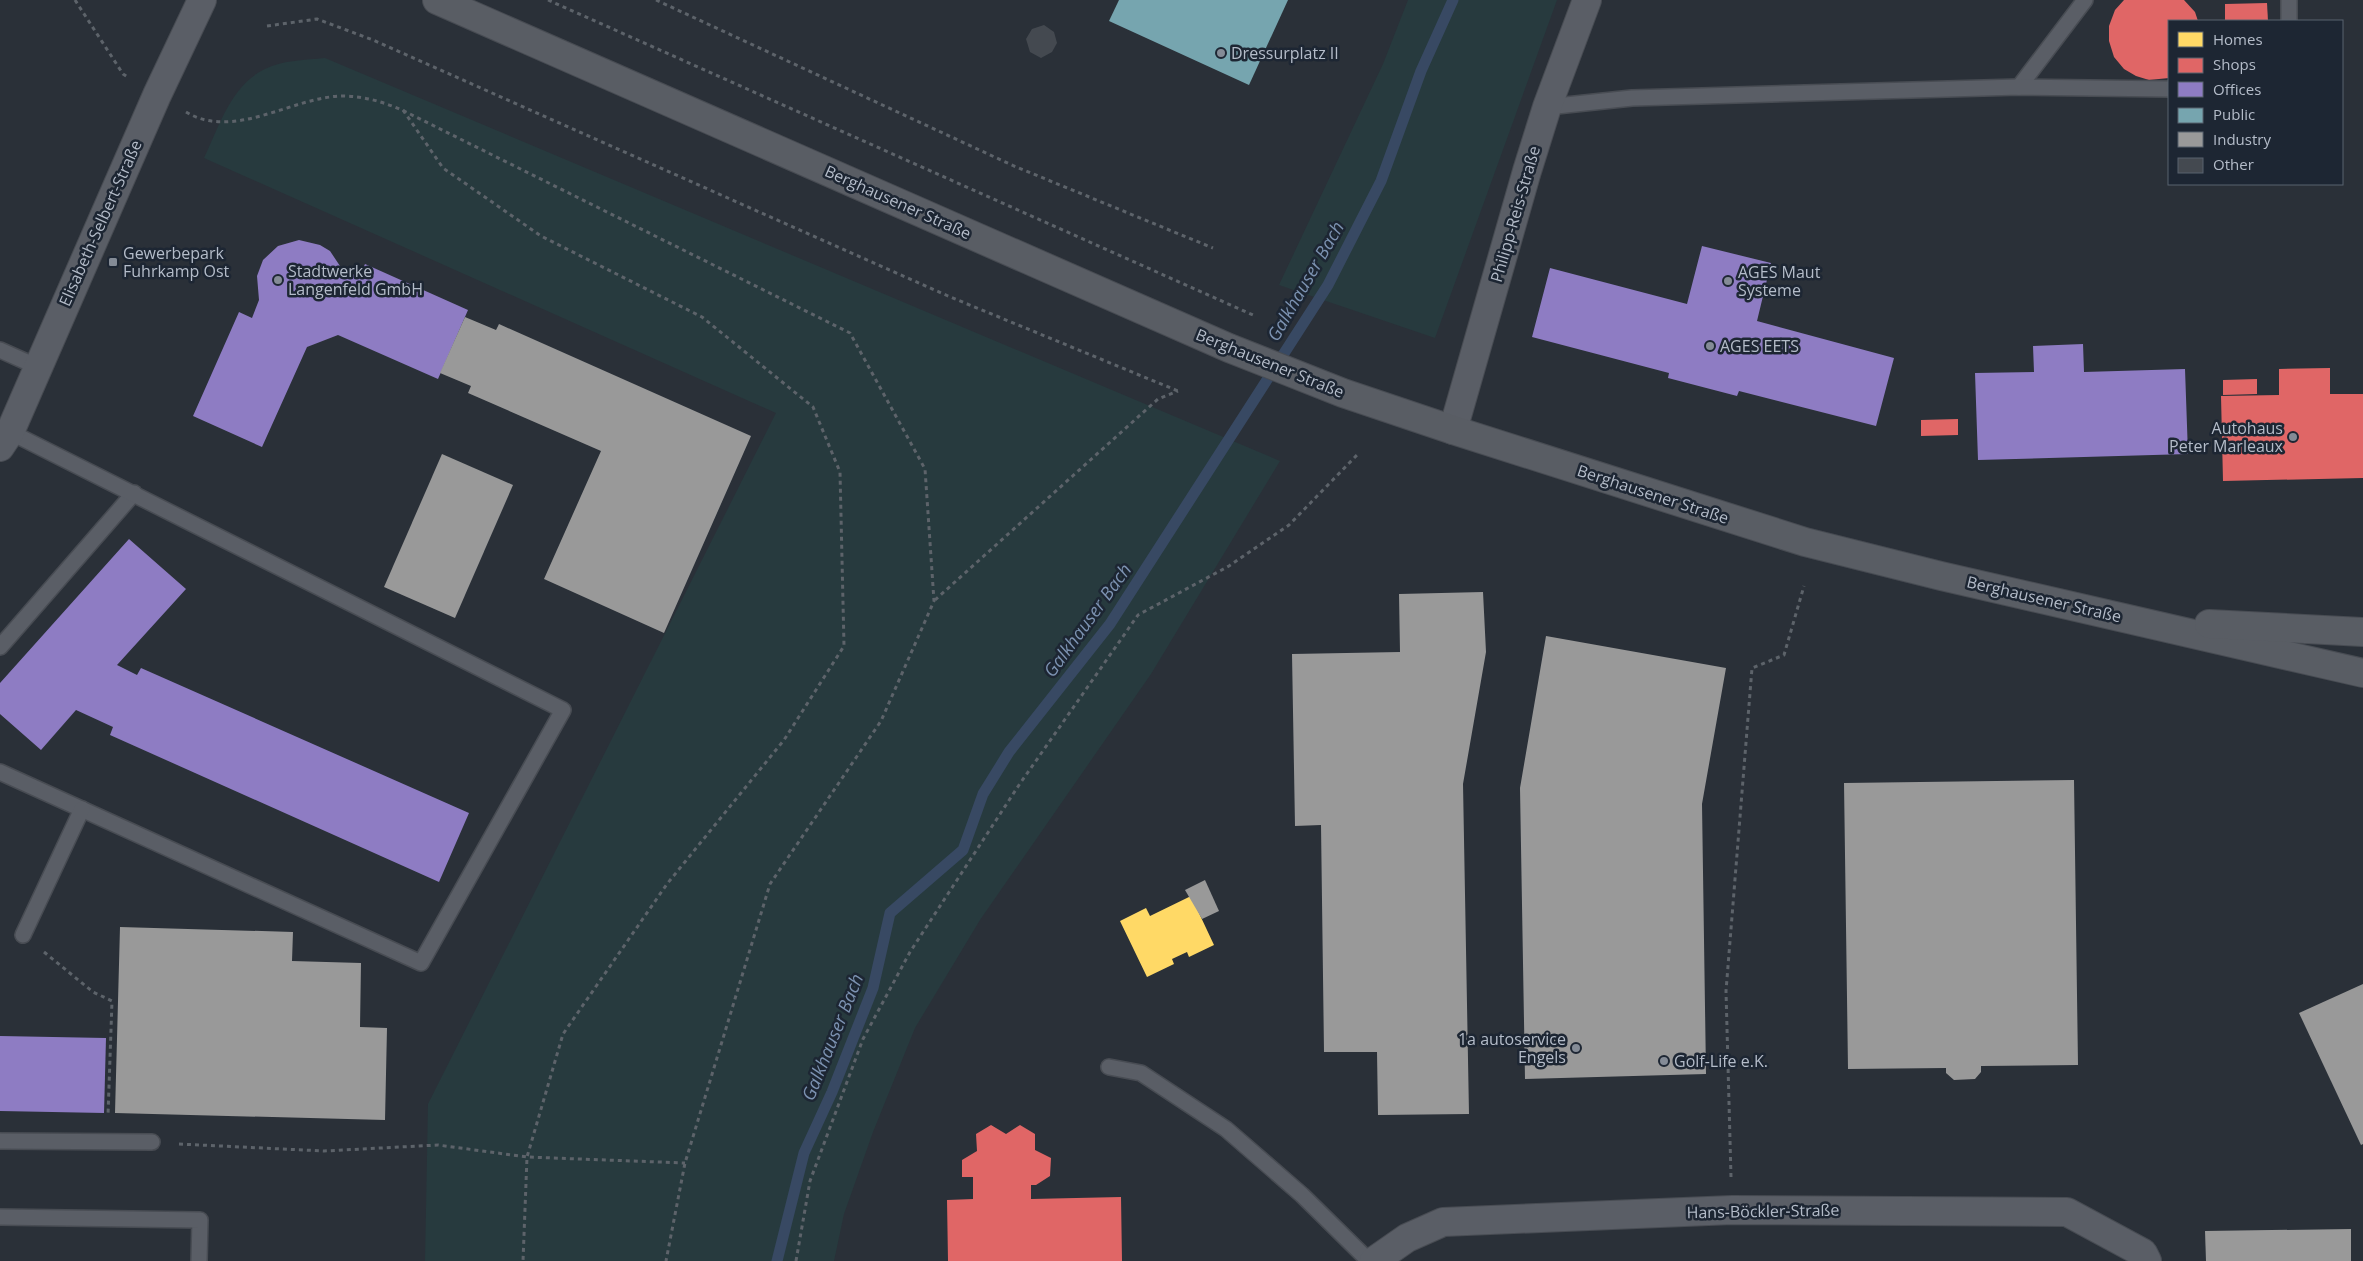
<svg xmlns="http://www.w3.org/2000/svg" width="2363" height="1261" viewBox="0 0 2363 1261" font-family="'Open Sans',sans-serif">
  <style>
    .green { fill: #273a3e }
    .homes { fill: #ffd966 }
    .shops { fill: #e06666 }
    .offices { fill: #8e7cc3 }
    .public { fill: #76a5af }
    .industry { fill: #999 }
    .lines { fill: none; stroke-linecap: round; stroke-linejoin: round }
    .stream { stroke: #384963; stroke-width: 11 }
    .building { fill: #444950 }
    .service-casing { stroke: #484c53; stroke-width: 18 }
    .minor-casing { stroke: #484c53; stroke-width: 30 }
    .secondary-casing { stroke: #484c53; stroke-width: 30 }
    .path { stroke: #5d636a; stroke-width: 3; stroke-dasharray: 4 4; stroke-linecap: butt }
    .service { stroke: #5a5e66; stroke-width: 15 }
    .minor { stroke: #5a5e66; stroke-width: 28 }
    .secondary { stroke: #595d64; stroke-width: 28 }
    .poi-dot { fill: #848b96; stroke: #1d2633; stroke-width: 2 }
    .labels { text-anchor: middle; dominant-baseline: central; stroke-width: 5; stroke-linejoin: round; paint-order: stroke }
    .poi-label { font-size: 16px; fill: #b4bcc9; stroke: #1d2633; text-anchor: start }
    .street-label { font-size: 16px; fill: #b4bcc9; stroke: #1d2633 }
    .water-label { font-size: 18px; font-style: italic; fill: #7c92b1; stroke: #1d2633 }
  </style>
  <rect width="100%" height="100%" fill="#2a3038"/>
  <!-- green -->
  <g class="green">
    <polygon points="1408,0 1557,0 1435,338 1279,285 1383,64"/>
    <path d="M325,58L1280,461L1151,674L980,920L915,1028L873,1132L844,1214L834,1261H425L428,1104L776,413L204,158C219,127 231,85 265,69C283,60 306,60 325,58Z"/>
  </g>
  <!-- homes -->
  <polygon class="homes" points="1191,896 1214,945 1189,957 1187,952 1172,959 1174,964 1147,977 1120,921 1146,908 1150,916"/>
  <!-- shops -->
  <g class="shops">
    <polygon points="2124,0 2184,0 2195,12 2198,21 2169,21 2169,78 2149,80 2136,76 2124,69 2114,57 2109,41 2109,26 2115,10"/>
    <polygon points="2267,3 2268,21 2225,21 2225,4"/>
    <polygon points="2330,368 2330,394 2363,394 2363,478 2223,481 2221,396 2279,395 2279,369"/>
    <polygon points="2257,379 2257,394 2223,395 2223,380"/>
    <polygon points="1958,419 1958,435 1921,436 1921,420"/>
    <polygon points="991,1125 1006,1134 1020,1125 1035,1134 1035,1150 1051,1158 1050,1176 1036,1185 1031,1185 1031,1199 1121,1197 1122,1261 948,1261 947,1200 973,1199 973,1177 962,1177 962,1160 977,1151 976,1134"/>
  </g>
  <!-- offices -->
  <g class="offices">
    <polygon points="299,240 320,245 330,251 342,269 359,277 365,264 468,310 438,379 338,335 307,347 262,447 193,416 239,312 252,318 259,300 257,276 263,260 278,246"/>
    <polygon points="1702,246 1771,263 1757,321 1894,358 1876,426 1739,391 1737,396 1668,378 1669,373 1532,337 1550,268 1687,304"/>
    <polygon points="2083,344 2084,372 2185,369 2188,454 1978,460 1975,373 2034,372 2033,346"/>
    <polygon points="129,539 186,589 117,665 137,675 141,668 469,813 439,882 110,735 113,727 76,710 41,750 0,714 0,683"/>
    <polygon points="0,1036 106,1038 104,1113 0,1111"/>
  </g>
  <!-- public -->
  <polygon class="public" points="1119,0 1288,0 1249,85 1109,21"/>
  <!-- industry -->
  <g class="industry">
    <polygon points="465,317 496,330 499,324 751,436 664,633 544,579 601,451 468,393 471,386 440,373"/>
    <polygon points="442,454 513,485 455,618 384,587"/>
    <polygon points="1483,592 1486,652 1463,784 1469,1114 1378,1115 1377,1052 1324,1052 1321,825 1295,826 1292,654 1400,652 1399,594"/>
    <polygon points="1546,636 1726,668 1702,804 1706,1074 1525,1079 1520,788"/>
    <polygon points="2074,780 2078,1065 1981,1066 1981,1072 1975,1079 1954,1080 1946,1073 1946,1068 1848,1069 1844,783"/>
    <polygon points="1205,880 1219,911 1202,919 1185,890"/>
    <polygon points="120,927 293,932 292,961 361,963 360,1027 387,1028 385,1120 115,1113"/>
    <polygon points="2363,984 2363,1144 2361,1145 2299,1013"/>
    <polygon points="2351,1229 2351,1261 2206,1261 2205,1231"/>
  </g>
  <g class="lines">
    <!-- stream -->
    <polyline class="stream" points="777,1261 804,1153 832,1092 873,988 890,913 963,850 983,794 1009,752 1110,624 1328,285 1381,181 1421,71 1453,0"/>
  </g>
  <!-- building -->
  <polygon class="building" points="1044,25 1054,32 1057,43 1052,52 1041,58 1030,52 1026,39 1032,29"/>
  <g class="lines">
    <defs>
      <g id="service">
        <polyline points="2289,21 2289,0"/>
        <polyline points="2019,87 2085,0"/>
        <polyline points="1547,107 1632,98 2019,87 2169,89"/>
        <polyline points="0,350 38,367"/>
        <polyline points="0,647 134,493"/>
        <polyline points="0,772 421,963 563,710 10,432"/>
        <polyline points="23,935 82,809"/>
        <polyline points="1109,1067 1141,1073 1226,1129 1302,1195 1369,1261"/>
        <polyline points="0,1141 152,1142"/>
        <polyline points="0,1217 200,1220 199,1261"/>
      </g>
      <g id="minor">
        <polyline points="1453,430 1527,171 1547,107 1587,0"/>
        <polyline points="0,447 10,432 157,95 202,0"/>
        <polyline points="1374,1261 1407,1238 1443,1222 1732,1210 2067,1212 2143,1253 2147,1261"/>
      </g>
      <g id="secondary">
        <polyline points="437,0 1229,348 1343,393 1453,430 1805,542 1941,576 2363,673"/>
        <polyline points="2209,624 2363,632"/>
      </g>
    </defs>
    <!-- service casing -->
    <use href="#service" class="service-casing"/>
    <!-- minor casing -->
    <use href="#minor" class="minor-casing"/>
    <!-- secondary casing -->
    <use href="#secondary" class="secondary-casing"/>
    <!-- path -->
    <g class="path">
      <polyline points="75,0 123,74 129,78"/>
      <polyline points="548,0 1253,315"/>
      <polyline points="656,0 1014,166 1213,248"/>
      <polyline points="267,26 317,19 373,40 948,296 1178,391"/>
      <polyline points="403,110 443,168 541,236 702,317 813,407 840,472 844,646 784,740 667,884 563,1034 527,1157 523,1261"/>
      <path d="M186,112C234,141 292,97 342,96C364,96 383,102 402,110L850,333L925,469L934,601L881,721L770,884L685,1163L666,1261"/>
      <polyline points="935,600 1158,399 1178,391"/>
      <polyline points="44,952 93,992 112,1001 108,1115"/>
      <polyline points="179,1144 324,1151 438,1145 527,1157 685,1163"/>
      <polyline points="1731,1177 1726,991 1752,668 1784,655 1804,586"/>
      <polyline points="796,1261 810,1181 863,1039 910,952 1019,785 1138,615 1229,566 1289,525 1357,455"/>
    </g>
    <!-- service -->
    <use href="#service" class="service"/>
    <!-- minor -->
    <use href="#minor" class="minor"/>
    <!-- secondary -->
    <use href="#secondary" class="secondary"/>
  </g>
  <!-- markers -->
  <g class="poi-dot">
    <circle cx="1221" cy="53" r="5"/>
    <rect x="108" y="257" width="10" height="10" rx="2.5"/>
    <circle cx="278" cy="280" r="5"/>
    <circle cx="1728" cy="281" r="5"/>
    <circle cx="1710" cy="346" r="5"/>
    <circle cx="2293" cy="437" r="5"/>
    <circle cx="1576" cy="1048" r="5"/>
    <circle cx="1664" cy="1061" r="5"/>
  </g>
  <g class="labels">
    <!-- poi labels -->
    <g class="poi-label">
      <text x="1231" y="53">Dressurplatz II</text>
      <text x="123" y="253">Gewerbepark<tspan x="123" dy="18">Fuhrkamp Ost</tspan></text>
      <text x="288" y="271">Stadtwerke<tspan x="288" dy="18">Langenfeld GmbH</tspan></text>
      <text x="1738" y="272">AGES Maut<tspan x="1738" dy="18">Systeme</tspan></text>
      <text x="1720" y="346">AGES EETS</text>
      <text x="2283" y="428" text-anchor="end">Autohaus<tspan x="2283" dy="18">Peter Marleaux</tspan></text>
      <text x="1566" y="1039" text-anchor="end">1a autoservice<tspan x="1566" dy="18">Engels</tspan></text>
      <text x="1674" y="1061">Golf-Life e.K.</text>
    </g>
    <!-- street labels -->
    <g class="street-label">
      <text transform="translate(898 202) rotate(24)">Berghausener Straße</text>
      <text transform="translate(1515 214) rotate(-74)">Philipp-Reis-Straße</text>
      <text transform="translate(100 223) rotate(-66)">Elisabeth-Selbert-Straße</text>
      <text transform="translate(1270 363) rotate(22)">Berghausener Straße</text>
      <text transform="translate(1653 494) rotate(18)">Berghausener Straße</text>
      <text transform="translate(2044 599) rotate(13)">Berghausener Straße</text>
      <text transform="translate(1763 1211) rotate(-1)">Hans-Böckler-Straße</text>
    </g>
    <!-- water labels -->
    <g class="water-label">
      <text transform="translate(1305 281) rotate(-60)">Galkhauser Bach</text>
      <text transform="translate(1087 620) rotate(-54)">Galkhauser Bach</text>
      <text transform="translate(832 1037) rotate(-68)">Galkhauser Bach</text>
    </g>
  </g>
  <!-- legend -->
  <rect x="2168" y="20" width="175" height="165" fill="#1d2633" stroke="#59626f"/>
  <rect x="2178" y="32" width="25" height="15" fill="#ffd966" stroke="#59626f"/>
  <text x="2213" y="45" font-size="15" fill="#b4bcc9">Homes</text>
  <rect x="2178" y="58" width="25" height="15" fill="#e06666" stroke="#59626f"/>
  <text x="2213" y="70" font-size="15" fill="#b4bcc9">Shops</text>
  <rect x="2178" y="82" width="25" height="15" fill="#8e7cc3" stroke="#59626f"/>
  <text x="2213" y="95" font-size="15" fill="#b4bcc9">Offices</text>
  <rect x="2178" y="108" width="25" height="15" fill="#76a5af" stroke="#59626f"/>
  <text x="2213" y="120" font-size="15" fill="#b4bcc9">Public</text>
  <rect x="2178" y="132" width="25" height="15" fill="#999999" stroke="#59626f"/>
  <text x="2213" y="145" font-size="15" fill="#b4bcc9">Industry</text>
  <rect x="2178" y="158" width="25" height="15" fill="#444950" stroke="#59626f"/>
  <text x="2213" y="170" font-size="15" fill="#b4bcc9">Other</text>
</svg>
